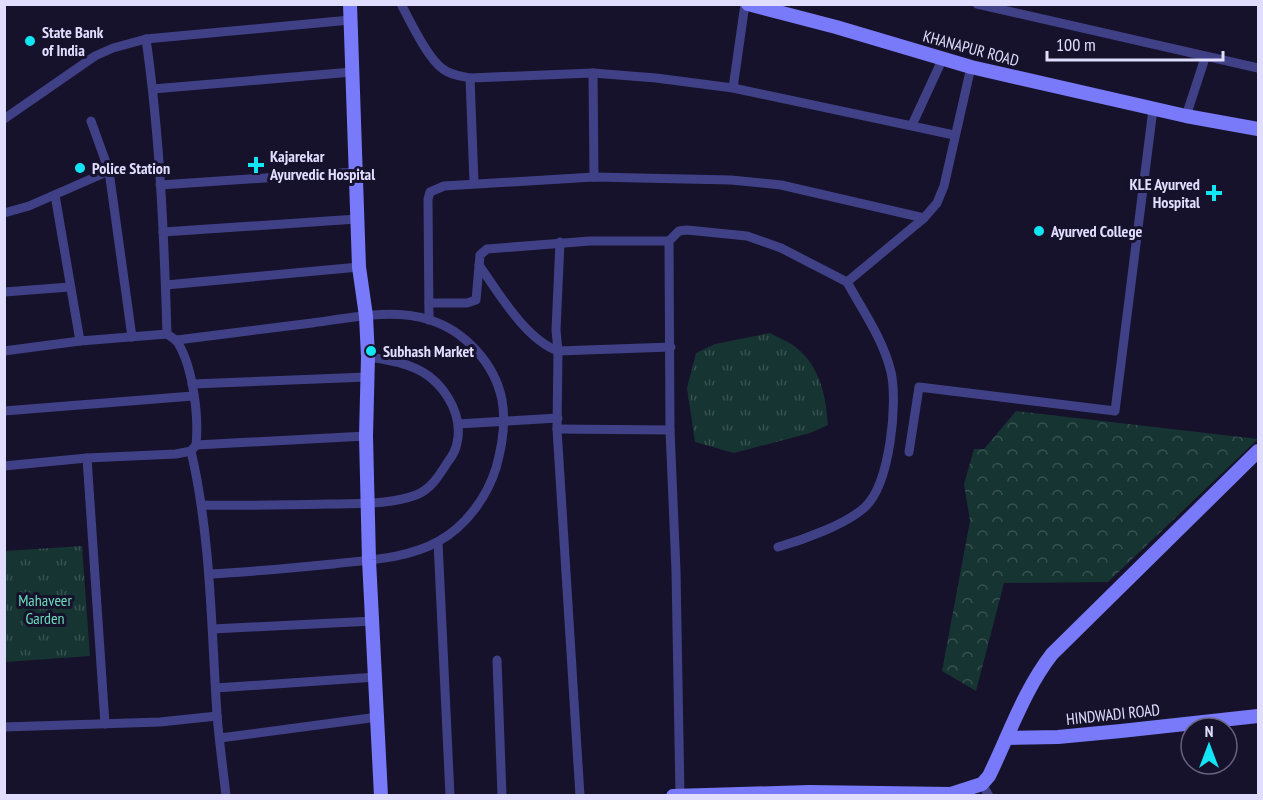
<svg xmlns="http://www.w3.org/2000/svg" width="1263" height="800" viewBox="0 0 1263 800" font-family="'PT Sans Narrow',sans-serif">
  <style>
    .grass { fill: url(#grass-tufts) }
    .forest { fill: url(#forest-crowns) }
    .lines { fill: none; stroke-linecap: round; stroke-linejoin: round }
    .street { stroke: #404087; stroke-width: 9 }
    .secondary { stroke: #797af9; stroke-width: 14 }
    .poi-dot { fill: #12e6f5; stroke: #16122b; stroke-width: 2 }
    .labels { text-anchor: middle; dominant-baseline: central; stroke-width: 6; stroke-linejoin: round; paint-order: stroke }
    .poi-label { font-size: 16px; font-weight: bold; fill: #e0ddfe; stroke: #16122b; text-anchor: start }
    .street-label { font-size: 16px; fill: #e0ddfe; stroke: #16122b }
    .park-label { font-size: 16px; fill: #6bdcbc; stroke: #16122b }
  </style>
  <defs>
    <pattern id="grass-tufts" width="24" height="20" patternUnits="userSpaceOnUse" patternTransform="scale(1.5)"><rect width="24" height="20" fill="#163432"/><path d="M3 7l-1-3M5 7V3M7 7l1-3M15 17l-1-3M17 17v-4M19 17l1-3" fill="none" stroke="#385151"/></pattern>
    <pattern id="forest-crowns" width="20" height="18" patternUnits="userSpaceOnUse" patternTransform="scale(1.5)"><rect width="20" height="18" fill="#163432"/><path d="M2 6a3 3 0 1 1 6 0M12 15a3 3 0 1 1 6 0" fill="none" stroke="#385151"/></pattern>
  </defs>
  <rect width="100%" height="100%" fill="#16122b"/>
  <!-- grass -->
  <g class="grass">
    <path d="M770,333C779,338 792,343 799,350C821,369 826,398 828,425L810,433L734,453L695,442L687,388L696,353L715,344Z"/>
    <polygon points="82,546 90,656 5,662 5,551"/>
  </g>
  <!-- forest -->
  <polygon class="forest" points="1016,411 1258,439 1108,582 1004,583 976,691 942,671 970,521 964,484 974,449 984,449"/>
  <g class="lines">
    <!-- street -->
    <g class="street">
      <path d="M401,4C410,21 428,59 443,69C450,75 461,76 470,78L593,73L656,78L733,88L954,135"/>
      <polyline points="977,4 1258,68"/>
      <path d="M146,39C160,136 164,236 167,334"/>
      <polyline points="593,73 594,177"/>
      <polyline points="470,78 474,183"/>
      <polyline points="733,88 745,4"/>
      <polyline points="153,89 352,72"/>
      <polyline points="1186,116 1205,58"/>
      <polyline points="4,119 95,56 113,48 146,39 350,20"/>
      <polyline points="91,121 109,171 132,337"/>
      <polyline points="912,125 943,58"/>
      <polyline points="160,185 355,172"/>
      <polyline points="55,195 80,341"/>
      <polyline points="4,213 29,206 109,171"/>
      <polyline points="163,232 357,219"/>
      <polyline points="560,242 556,330 558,351 557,429 580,796"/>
      <path d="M479,265C499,293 525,339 558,351L671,347"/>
      <polyline points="166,285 359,267"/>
      <polyline points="4,292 70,287"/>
      <polyline points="429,303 467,303 476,300 480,255 487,249 590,241 669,241"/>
      <polyline points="429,320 428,199 430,192 444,186 594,177 731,180 781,185 924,218"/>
      <path d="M177,340C222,334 267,329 312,323C350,318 392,308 430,320C465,331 495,364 502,400C506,422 502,447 496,468C487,497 466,526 439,541C407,559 367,560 333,564C292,568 251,572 210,574"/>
      <path d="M4,351L80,341L167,334C171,337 175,339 178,343C193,368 199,416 196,445L191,451L176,454L87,458L4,466"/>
      <polyline points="192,384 367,377"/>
      <polyline points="4,411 193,396"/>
      <polyline points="458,424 558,418"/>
      <polyline points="557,429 670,430"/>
      <polyline points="196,445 366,436"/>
      <path d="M191,451C211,537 211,625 217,714C219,741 223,768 226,796"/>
      <polyline points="909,452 919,387 1115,411 1153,109"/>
      <polyline points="87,458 105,724"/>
      <path d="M202,505C245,506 287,505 330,504C358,503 389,505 416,495C430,490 439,476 447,463C451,458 456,450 457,443C464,412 441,378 412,367C398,361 383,359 368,357"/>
      <polyline points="438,542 450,796"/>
      <path d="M778,547C803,540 847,524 865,507C890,484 898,403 891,372C883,339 863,311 847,282L924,218L937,203L944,186L971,67"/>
      <polyline points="213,629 373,621"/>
      <polyline points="497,660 502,796"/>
      <polyline points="216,688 376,677"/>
      <polyline points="4,727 160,722 217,716"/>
      <polyline points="220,738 378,717"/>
      <polyline points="982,784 989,796"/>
      <polyline points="680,796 676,571 670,430 669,241 679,231 687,230 747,236 781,248 847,282"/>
    </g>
    <!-- secondary -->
    <g class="secondary">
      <polyline points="350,4 359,267 366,316 368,357 366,436 369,560 381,796"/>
      <polyline points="748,4 836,27 971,67 1186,116 1258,129"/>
      <polyline points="1007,738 1058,737 1121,731 1258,716"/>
      <path d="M673,796L809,792L951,794L982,784L989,776C1009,735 1024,690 1052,654L1258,451"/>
    </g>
  </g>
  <!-- markers -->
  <g class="poi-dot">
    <circle cx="30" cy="41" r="6"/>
    <path d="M253 156h6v6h6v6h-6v6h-6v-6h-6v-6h6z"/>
    <circle cx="80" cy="168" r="6"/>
    <path d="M1211 184h6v6h6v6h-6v6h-6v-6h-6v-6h6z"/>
    <circle cx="1039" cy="231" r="6"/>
    <circle cx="371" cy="351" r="6"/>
  </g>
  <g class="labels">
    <!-- poi labels -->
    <g class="poi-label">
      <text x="42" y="32">State Bank<tspan x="42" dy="18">of India</tspan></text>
      <text x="270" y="156">Kajarekar<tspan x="270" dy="18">Ayurvedic Hospital</tspan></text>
      <text x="92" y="168">Police Station</text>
      <text x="1200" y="184" text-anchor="end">KLE Ayurved<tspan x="1200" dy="18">Hospital</tspan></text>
      <text x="1051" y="231">Ayurved College</text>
      <text x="383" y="351">Subhash Market</text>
    </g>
    <!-- street labels -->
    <g class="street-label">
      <text transform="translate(971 48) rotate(15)">KHANAPUR ROAD</text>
      <text transform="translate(1113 714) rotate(-6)">HINDWADI ROAD</text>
    </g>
    <!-- park labels -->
    <g class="park-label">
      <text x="45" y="600">Mahaveer<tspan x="45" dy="18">Garden</tspan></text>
    </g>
  </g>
  <!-- border -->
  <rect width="1263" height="800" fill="none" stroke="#e0ddfe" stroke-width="12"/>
  <!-- north arrow -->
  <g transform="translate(1209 746)"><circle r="28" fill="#16122b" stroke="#67637f" stroke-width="1.5"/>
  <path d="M0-4.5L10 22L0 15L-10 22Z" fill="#12e6f5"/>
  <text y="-9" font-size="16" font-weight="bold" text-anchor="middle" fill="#e0ddfe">N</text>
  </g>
  <!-- scale -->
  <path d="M1047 51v9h176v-9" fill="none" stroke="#e0ddfe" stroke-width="3"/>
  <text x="1056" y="51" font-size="18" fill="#e0ddfe" stroke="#16122b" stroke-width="4.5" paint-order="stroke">100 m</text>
</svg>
